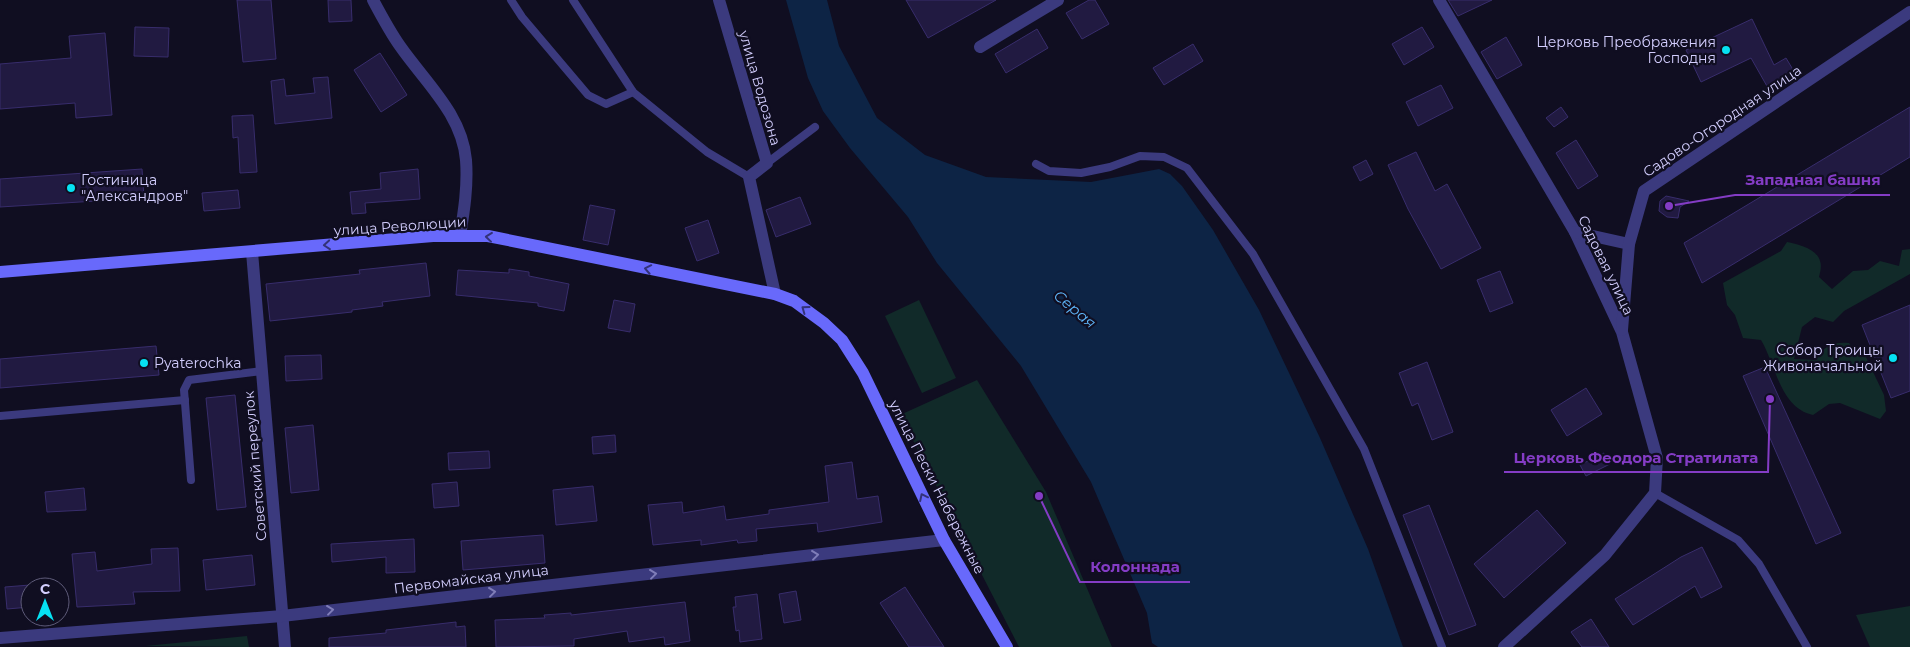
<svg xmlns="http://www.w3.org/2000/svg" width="1910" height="647" viewBox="0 0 1910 647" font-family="Montserrat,sans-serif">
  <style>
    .green { fill: #112a29 }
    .water { fill: #0d2445 }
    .building { fill: #211a41; stroke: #382d6c }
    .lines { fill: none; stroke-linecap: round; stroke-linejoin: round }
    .service { stroke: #3b3a7e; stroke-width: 8 }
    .minor { stroke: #3b3a7e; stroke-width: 12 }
    .secondary { stroke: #6869fb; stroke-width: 12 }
    .oneway { stroke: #333278 }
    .oneway2 { stroke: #7f7db8 }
    .poi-dot { fill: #06e1f2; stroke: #100e21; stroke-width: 2 }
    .labels { text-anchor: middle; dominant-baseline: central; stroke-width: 4.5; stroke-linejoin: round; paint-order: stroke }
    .poi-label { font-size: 14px; fill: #d3cefe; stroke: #100e21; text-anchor: end }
    .street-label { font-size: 14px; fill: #d3cefe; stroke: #100e21 }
    .water-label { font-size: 15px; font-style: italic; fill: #5fb7fb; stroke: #100e21 }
    .leader { fill: none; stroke: #843cc5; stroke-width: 2 }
    .callout-dot { fill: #843cc5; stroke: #100e21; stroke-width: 2 }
    .callout-label { font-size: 15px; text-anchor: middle; font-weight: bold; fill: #843cc5; stroke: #100e21; stroke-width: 4.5; stroke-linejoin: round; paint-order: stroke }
  </style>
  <rect width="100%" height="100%" fill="#100e21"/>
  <!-- green -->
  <g class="green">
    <path d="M1787,242C1798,244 1817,249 1820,261C1822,266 1820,273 1819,277L1832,289L1853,271L1868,270L1880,261L1899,266L1902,250L1910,249V274L1844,311L1833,322L1815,317L1802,327L1794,359L1816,360C1825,345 1832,342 1849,343L1855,351L1865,355L1884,395L1886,411L1880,419L1840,403L1829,404L1813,415C1780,408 1776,365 1761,340L1743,338L1735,315L1727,305L1723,283L1781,251Z"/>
    <polygon points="919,300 956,378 922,393 885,316"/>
    <polygon points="977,380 1046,492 1112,647 1019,647 900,415"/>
    <polygon points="1910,606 1910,647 1870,647 1856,615"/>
    <polygon points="247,636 249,647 145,646"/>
  </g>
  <!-- water -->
  <polygon class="water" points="786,0 827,0 839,46 877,118 925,155 986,177 1091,182 1159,169 1170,174 1182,186 1213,230 1259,310 1320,438 1368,549 1403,647 1158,647 1152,643 1147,613 1091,482 1021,366 937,263 908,217 850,148 823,111 808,78"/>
  <!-- building -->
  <g class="building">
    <polygon points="237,0 271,0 276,59 243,62"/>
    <polygon points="328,0 351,0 352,21 329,22"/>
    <polygon points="906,0 996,0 928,38"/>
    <polygon points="1089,0 1095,0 1109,24 1082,39 1066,13"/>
    <polygon points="1448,0 1492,0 1458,16"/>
    <polygon points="1752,19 1774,65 1786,58 1795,73 1768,88 1751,58 1701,82 1686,50"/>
    <polygon points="135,27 169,28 168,57 134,56"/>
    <polygon points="1422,27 1434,47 1404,65 1392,44"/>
    <polygon points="1037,29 1048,48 1006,73 995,54"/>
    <polygon points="105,33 112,115 76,118 75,103 0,109 0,64 71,58 69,36"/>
    <polygon points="1506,37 1522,65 1497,79 1481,52"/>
    <polygon points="1193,44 1203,61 1164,85 1153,68"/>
    <polygon points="380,53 407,95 381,112 354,70"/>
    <polygon points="328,77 332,118 275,124 271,81 284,79 286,96 315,93 313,78"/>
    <polygon points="1441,85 1453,108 1418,126 1406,102"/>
    <polygon points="1561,107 1568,117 1554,127 1546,118"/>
    <polygon points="1910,107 1910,157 1702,283 1684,243"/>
    <polygon points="253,115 257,172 240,173 238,137 233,138 232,116"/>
    <polygon points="1576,140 1598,176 1578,189 1556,153"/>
    <polygon points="1416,152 1435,191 1447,184 1481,248 1441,269 1408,209 1388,165"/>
    <polygon points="1366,160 1373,174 1360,181 1353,167"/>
    <polygon points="142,169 144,198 0,207 0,179"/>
    <polygon points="418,169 420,199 365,203 366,213 352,214 350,192 381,189 380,173"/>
    <polygon points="238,190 240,208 204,211 202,193"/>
    <polygon points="1666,196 1689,201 1680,207 1678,218 1667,217 1659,211 1660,201"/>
    <polygon points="800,197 811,224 776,237 766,210"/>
    <polygon points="590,205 615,210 608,245 583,240"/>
    <polygon points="708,220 719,253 697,261 685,228"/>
    <polygon points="426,263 430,296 382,302 383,306 352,310 352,312 270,321 266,284 360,274 359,270"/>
    <polygon points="509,269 529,272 529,276 569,284 564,311 538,306 538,303 456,295 458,270 509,273"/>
    <polygon points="1500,271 1513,303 1490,312 1477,280"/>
    <polygon points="614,300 635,304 630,332 608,328"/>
    <polygon points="1910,305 1910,391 1891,398 1862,325"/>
    <polygon points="156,346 159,375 0,388 0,359"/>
    <polygon points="321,355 322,379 286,381 285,356"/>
    <polygon points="1427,362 1453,432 1432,440 1418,403 1412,406 1399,373"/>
    <polygon points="1765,367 1841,533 1816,544 1743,376"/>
    <polygon points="1586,388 1602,414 1567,436 1551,410"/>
    <polygon points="235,395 246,507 217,510 206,398"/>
    <polygon points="313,425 319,490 291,493 285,428"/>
    <polygon points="615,435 616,452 593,454 592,437"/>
    <polygon points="489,451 490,468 449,470 448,453"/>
    <polygon points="1604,453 1610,464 1586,476 1580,465"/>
    <polygon points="852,462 857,499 878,496 882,522 818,532 817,523 756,529 757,541 738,543 737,540 701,545 701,540 653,545 648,505 682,502 683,513 724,506 726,520 769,514 769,510 829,502 825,466"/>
    <polygon points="457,482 459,506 434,508 432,484"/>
    <polygon points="593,486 597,521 556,525 553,490"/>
    <polygon points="84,488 86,510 47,512 45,492"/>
    <polygon points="1429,505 1476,625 1449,635 1403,515"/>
    <polygon points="1537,510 1566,543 1504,598 1474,564"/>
    <polygon points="543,535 545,563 463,570 461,541"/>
    <polygon points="414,539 415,572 386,573 386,557 332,562 331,544"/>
    <polygon points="1702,547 1722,587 1701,598 1695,586 1633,625 1615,599 1681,557"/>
    <polygon points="178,548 180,591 133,592 135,604 77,607 72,554 95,552 97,571 152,564 151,549"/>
    <polygon points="252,555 255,585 206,590 203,560"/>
    <polygon points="30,585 30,607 7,609 5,587"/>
    <polygon points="905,587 944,647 909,647 880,603"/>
    <polygon points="796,591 801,620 784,623 779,594"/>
    <polygon points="757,594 762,639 740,642 739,630 736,631 733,607 736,607 735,597"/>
    <polygon points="685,602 690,641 665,645 664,637 629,642 627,631 574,639 574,646 496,647 495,620 545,618 544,615 571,613 571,615"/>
    <polygon points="1591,619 1609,647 1582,647 1571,632"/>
    <polygon points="456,622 456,627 465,626 466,647 329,647 329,638 386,633 386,630"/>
  </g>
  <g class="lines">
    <!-- service -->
    <g class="service">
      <polyline points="511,0 522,17 588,95 606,104 633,92"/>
      <polyline points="573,0 633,92 707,152 749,177"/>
      <polyline points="767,163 815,127"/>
      <polyline points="1036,164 1049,171 1081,173 1110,167 1140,156 1164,157 1187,168 1253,254 1364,449 1442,647"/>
      <polyline points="0,416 185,400"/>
      <polyline points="191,480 184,390 189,380 262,371"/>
      <polyline points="1655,493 1738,540 1759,564 1807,647"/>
    </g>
    <!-- minor -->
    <g class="minor">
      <path d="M373,0C381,15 390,32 400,46C425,82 462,114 466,160C468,186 464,211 460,236"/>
      <polyline points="719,0 767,163 749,177 775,294"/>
      <polyline points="1439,0 1575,232 1622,332 1657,458 1655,493 1605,555 1504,647"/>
      <polyline points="980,47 1058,0"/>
      <polyline points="1575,232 1629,244"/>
      <polyline points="252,252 285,647"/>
      <polyline points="1622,330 1629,244 1644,191 1910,12"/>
      <polyline points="0,638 282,616 944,540"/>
    </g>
    <!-- secondary -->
    <polyline class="secondary" points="0,272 433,236 488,236 775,294 794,301 824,323 842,340 863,373 944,540 1007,647"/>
  </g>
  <!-- one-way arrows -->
  <defs><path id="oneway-chevron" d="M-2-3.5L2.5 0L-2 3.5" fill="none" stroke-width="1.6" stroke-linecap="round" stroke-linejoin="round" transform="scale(1.25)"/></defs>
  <g class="oneway">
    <use href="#oneway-chevron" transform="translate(489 237) rotate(-174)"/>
    <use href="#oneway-chevron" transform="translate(327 245) rotate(175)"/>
    <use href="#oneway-chevron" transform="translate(648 269) rotate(-169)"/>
    <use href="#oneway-chevron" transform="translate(805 309) rotate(-144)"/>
    <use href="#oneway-chevron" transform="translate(923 497) rotate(-116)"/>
  </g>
  <g class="oneway2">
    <use href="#oneway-chevron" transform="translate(815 555) rotate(-7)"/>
    <use href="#oneway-chevron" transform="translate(653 574) rotate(-7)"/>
    <use href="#oneway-chevron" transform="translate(492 592) rotate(-7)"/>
    <use href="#oneway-chevron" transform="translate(330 610) rotate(-7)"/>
  </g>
  <!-- markers -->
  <g class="poi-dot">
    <circle cx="1726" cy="50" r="5"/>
    <circle cx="71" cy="188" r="5"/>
    <circle cx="1893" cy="358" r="5"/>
    <circle cx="144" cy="363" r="5"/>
  </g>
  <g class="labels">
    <!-- poi labels -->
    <g class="poi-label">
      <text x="1716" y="42">Церковь Преображения<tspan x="1716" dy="16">Господня</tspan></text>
      <text x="81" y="180" text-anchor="start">Гостиница<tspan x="81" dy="16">"Александров"</tspan></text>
      <text x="1883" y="350">Собор Троицы<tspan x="1883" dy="16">Живоначальной</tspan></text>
      <text x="154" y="363" text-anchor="start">Pyaterochka</text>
    </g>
    <!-- street labels -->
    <g class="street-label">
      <text transform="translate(760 88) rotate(74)">улица Водозона</text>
      <text transform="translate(1722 121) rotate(-34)">Садово-Огородная улица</text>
      <text transform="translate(400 226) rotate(-4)">улица Революции</text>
      <text transform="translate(1606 265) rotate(64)">Садовая улица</text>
      <text transform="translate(255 466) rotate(-95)">Советский переулок</text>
      <text transform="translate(937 487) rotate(63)">улица Пески Набережные</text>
      <text transform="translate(471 579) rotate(-7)">Первомайская улица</text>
    </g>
    <!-- water labels -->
    <g class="water-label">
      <text transform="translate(1075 309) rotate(40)">Серая</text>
    </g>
  </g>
  <!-- callouts -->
  <path class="leader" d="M1669 206L1735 195H1890M1770 399L1768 472H1504M1039 496L1080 582H1190"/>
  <g class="callout-dot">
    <circle cx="1669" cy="206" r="5"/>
    <circle cx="1770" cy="399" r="5"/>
    <circle cx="1039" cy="496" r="5"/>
  </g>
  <g class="callout-label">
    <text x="1813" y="185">Западная башня</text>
    <text x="1636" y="463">Церковь Феодора Стратилата</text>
    <text x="1135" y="572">Колоннада</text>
  </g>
  <!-- north arrow -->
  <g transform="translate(45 602)"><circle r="24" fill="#100e21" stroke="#5e5b79"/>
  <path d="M0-4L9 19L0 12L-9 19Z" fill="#06e1f2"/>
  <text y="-8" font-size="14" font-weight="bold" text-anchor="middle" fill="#d3cefe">С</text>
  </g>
</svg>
